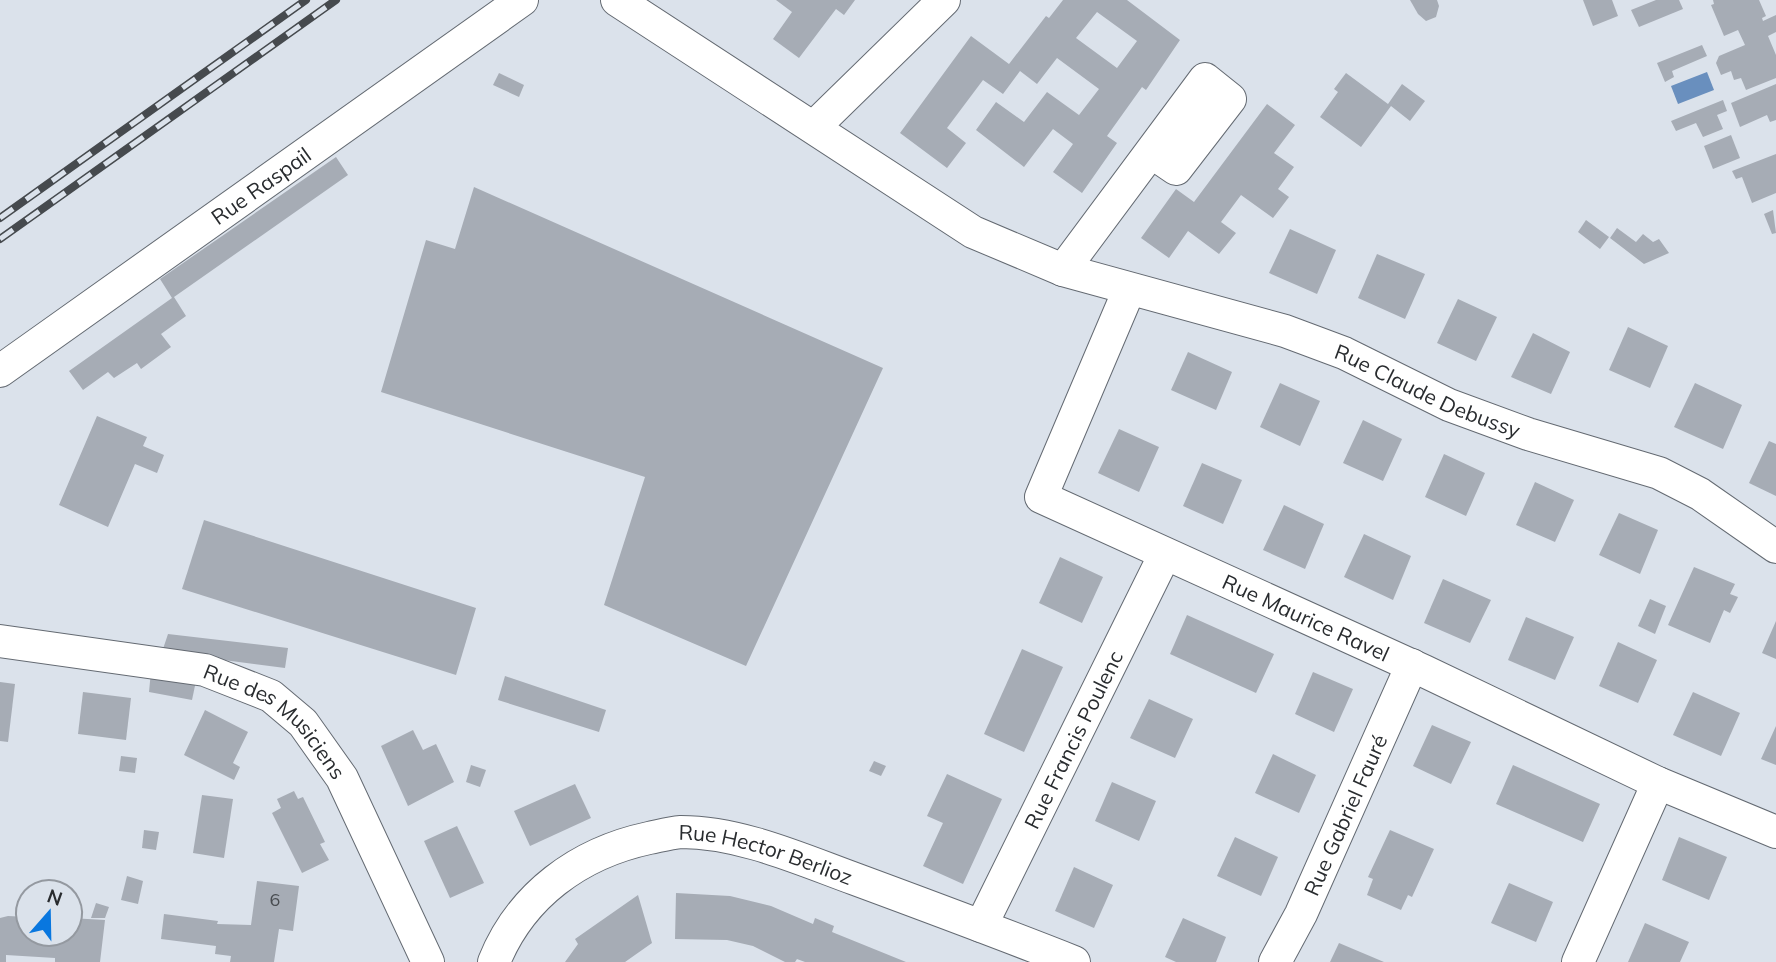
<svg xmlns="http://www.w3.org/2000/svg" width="1776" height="962" viewBox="0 0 1776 962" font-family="Mulish,sans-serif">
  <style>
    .water { fill: #698fbe }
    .building { fill: #a6acb5; fill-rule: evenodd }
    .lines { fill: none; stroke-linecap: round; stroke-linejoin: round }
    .minor-casing { stroke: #646a72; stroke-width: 34 }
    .minor { stroke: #fff; stroke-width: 32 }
    .rail-casing { stroke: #464a4e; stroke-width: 8 }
    .rail { stroke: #dbe2eb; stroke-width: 5; stroke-dasharray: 16; stroke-linecap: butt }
    .labels { text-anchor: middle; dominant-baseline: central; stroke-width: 5; stroke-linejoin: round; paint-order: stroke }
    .number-label { font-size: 18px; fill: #484c50 }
    .street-label { font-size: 21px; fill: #292c2f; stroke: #dbe2eb }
  </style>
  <rect width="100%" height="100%" fill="#dbe2eb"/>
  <!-- water -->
  <polygon class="water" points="1707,72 1714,90 1678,104 1671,86"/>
  <!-- building -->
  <g class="building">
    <polygon points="776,0 855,0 844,15 836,9 799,58 773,39 792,12"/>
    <path d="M1063,0H1127L1180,40L1146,90L1142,87L1107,136L1117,143L1082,193L1053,172L1073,144L1053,129L1024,167L976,130L996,102L1024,122L1047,92L1079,115L1099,89L1057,58L1037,84L1020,71L1003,94L983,80L947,128L966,143L947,168L900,133L971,36L1009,64L1046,16L1049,18ZM1097,12L1137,41L1117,68L1076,38Z"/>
    <polygon points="1410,0 1437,0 1439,6 1436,17 1426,21 1418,14"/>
    <polygon points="1583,0 1612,0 1618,16 1593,26"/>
    <polygon points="1656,0 1679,0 1683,9 1639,27 1631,10"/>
    <polygon points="1713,0 1759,0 1766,16 1762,18 1763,21 1776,15 1776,32 1768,36 1776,55 1776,78 1746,90 1741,78 1734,80 1731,71 1721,75 1716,63 1719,56 1745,45 1738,30 1724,36 1711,5 1714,4"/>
    <polygon points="1702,45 1707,56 1672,71 1674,77 1665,82 1657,63"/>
    <polygon points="499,73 524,85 519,97 493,85"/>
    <polygon points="1346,73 1388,104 1402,84 1425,101 1410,121 1391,106 1361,147 1320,117 1338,92 1334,89"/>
    <polygon points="1776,84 1776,120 1770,122 1767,115 1740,127 1731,103"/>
    <polygon points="1723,100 1727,111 1717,115 1723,129 1703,137 1696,123 1676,131 1671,121"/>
    <polygon points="1267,104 1295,125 1274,153 1294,167 1278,189 1289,197 1273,218 1241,195 1221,222 1236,233 1219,254 1188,231 1169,258 1141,238 1176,189 1194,202"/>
    <polygon points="1731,135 1740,158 1713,169 1704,146"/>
    <polygon points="1776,154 1776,193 1752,203 1742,177 1736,179 1732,171"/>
    <polygon points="336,157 348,175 174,297 186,316 161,334 171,347 141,369 137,363 114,378 108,372 83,390 69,371 172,298 160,279"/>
    <polygon points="474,187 883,368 746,666 604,605 645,477 381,392 426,240 455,249"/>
    <polygon points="1773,210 1776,233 1772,234 1764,214"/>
    <polygon points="1586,220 1609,237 1600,249 1578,232"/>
    <polygon points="1617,228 1636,242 1643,234 1653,242 1659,239 1669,253 1644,264 1610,238"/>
    <polygon points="1290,229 1336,250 1317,294 1269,273"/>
    <polygon points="1377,254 1425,274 1405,319 1358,298"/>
    <polygon points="1458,299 1497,317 1476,361 1437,343"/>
    <polygon points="1628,327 1668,346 1650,388 1609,370"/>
    <polygon points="1533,333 1570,352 1551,394 1511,377"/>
    <polygon points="1188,352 1232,372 1216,410 1171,390"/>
    <polygon points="1280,383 1320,401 1300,446 1260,427"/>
    <polygon points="1695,383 1742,405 1723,449 1674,427"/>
    <polygon points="97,416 147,437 143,446 164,455 157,473 135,464 108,527 59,505"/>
    <polygon points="1363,420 1402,439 1383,481 1343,463"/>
    <polygon points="1119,429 1159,447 1139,492 1098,473"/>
    <polygon points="1769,441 1776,444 1776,496 1749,483"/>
    <polygon points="1444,454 1485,473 1466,516 1425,497"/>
    <polygon points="1202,463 1242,480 1223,524 1183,506"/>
    <polygon points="1535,482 1574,500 1555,542 1516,525"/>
    <polygon points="1284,505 1324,524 1305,569 1263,550"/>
    <polygon points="1619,513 1658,530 1640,574 1599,555"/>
    <polygon points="204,520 476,608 456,675 182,589"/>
    <polygon points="1364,534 1411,556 1393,600 1344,577"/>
    <polygon points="1060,557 1103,577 1082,623 1039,603"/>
    <polygon points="1694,567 1735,584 1730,594 1738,597 1730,613 1724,610 1710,643 1668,625"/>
    <polygon points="1443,579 1491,600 1470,643 1424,623"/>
    <polygon points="1650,599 1666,606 1655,634 1638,626"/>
    <polygon points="1187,615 1274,654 1256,693 1170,654"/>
    <polygon points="1526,617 1574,637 1555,680 1508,660"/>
    <polygon points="1776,621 1776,659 1762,653"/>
    <polygon points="168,634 288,648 285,668 162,652"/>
    <polygon points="1618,642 1657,660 1638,703 1599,686"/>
    <polygon points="1022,649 1063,667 1024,752 984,734"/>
    <polygon points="151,671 196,681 192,700 149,692"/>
    <polygon points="1313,672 1353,689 1334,732 1295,714"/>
    <polygon points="505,676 606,710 599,732 498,700"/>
    <polygon points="0,682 15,684 8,742 0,741"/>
    <polygon points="83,692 131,698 126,740 78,734"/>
    <polygon points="1693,692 1740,713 1721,756 1673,735"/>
    <polygon points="1149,699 1193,719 1175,758 1130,738"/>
    <polygon points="205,710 248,732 233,763 240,767 234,780 184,755"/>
    <polygon points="1432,725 1471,742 1451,784 1413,766"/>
    <polygon points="1776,726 1776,765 1761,759"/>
    <polygon points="413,730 423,750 436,744 454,782 408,806 381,746"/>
    <polygon points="1273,754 1316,775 1299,813 1255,793"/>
    <polygon points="121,756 137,758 135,773 119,771"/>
    <polygon points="874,761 886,766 881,776 869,771"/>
    <polygon points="471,765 486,770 480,787 466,782"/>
    <polygon points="1513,765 1600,804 1583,842 1496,804"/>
    <polygon points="947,774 1002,799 963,884 923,866 943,823 927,816"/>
    <polygon points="1112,782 1156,801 1139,841 1095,821"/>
    <polygon points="575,784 591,818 530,846 514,811"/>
    <polygon points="294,791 298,799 303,797 325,842 320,844 329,860 302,873 272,813 281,808 277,799"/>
    <polygon points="202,795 233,799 224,858 193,853"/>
    <polygon points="457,826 484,883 450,898 424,841"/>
    <polygon points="144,830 159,832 156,850 142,848"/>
    <polygon points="1390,830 1434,849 1412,897 1408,895 1401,910 1367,895 1373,879 1368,877"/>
    <polygon points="1235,837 1278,857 1261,896 1217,876"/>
    <polygon points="1679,837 1727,857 1709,900 1662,880"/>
    <polygon points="1074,867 1113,885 1094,928 1055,911"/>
    <polygon points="127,876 143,881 138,904 121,900"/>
    <polygon points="257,881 299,886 293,931 279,929 274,962 230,962 231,956 215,954 216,946 161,939 164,914 218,921 217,924 251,925"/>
    <polygon points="1509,883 1553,902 1536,942 1491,923"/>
    <polygon points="676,893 730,896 771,906 813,924 815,918 834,926 832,932 906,962 805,962 797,959 795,962 785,962 753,946 727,940 675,939"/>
    <polygon points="638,895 652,943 625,962 565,962 578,944 575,939"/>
    <polygon points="96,903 109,907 105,918 91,918"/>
    <polygon points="8,916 28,917 28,934 70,934 70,918 105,920 100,962 55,962 55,958 6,955 6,962 0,962 0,918"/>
    <polygon points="1183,918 1226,937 1216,962 1176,962 1165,957"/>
    <polygon points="1645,923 1689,942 1680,962 1628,962"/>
    <polygon points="1339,943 1384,962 1330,962"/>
  </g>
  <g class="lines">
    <defs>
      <g id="minor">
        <polyline points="617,0 973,232 1063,270 1205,79 1230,99 1176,169 1151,152"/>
        <polyline points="814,127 944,0"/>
        <path id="s1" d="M1063,270L1285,331L1344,353L1449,405L1528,434L1659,473L1700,494L1776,547"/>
        <path id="s2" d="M1129,290L1041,497L1424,671L1658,783L1776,832"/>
        <path id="s3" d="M0,371L522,0"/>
        <path id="s4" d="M0,641L205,670L271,696L303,723L342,778L428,962"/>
        <path id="s5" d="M981,926L1165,554"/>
        <path id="s6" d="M494,962C521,895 579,853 649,838C659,836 670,833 681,832C740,832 800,859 855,879C928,906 1001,933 1074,962"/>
        <path id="s7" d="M1275,962L1301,914L1412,665"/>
        <polyline points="1578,962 1658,783"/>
      </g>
    </defs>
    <!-- minor casing -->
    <use href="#minor" class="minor-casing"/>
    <!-- minor -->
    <use href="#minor" class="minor"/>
    <defs>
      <g id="rail">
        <polyline points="0,218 306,0"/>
        <polyline points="0,239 336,0"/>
      </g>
    </defs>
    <!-- rail casing -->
    <use href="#rail" class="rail-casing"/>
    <!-- rail -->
    <use href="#rail" class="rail"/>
  </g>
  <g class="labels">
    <!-- number labels -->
    <g class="number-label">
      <text x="275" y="899">6</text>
    </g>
    <!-- street labels -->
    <g class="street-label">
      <text stroke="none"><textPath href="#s3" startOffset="320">Rue Raspail</textPath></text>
      <text stroke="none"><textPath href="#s1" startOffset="385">Rue Claude Debussy</textPath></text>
      <text stroke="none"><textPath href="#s2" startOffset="516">Rue Maurice Ravel</textPath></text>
      <text stroke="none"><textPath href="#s4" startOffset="296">Rue des Musiciens</textPath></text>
      <text stroke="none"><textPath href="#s5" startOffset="208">Rue Francis Poulenc</textPath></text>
      <text stroke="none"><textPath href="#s7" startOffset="163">Rue Gabriel Fauré</textPath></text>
      <text stroke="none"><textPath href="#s6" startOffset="327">Rue Hector Berlioz</textPath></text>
    </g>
  </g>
  <!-- north arrow -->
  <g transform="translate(49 913) rotate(20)"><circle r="33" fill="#dbe2eb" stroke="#9499a0" stroke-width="2"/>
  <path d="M0-5L12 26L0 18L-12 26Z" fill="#0977df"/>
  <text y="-10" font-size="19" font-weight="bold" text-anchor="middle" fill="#292c2f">N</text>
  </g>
</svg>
